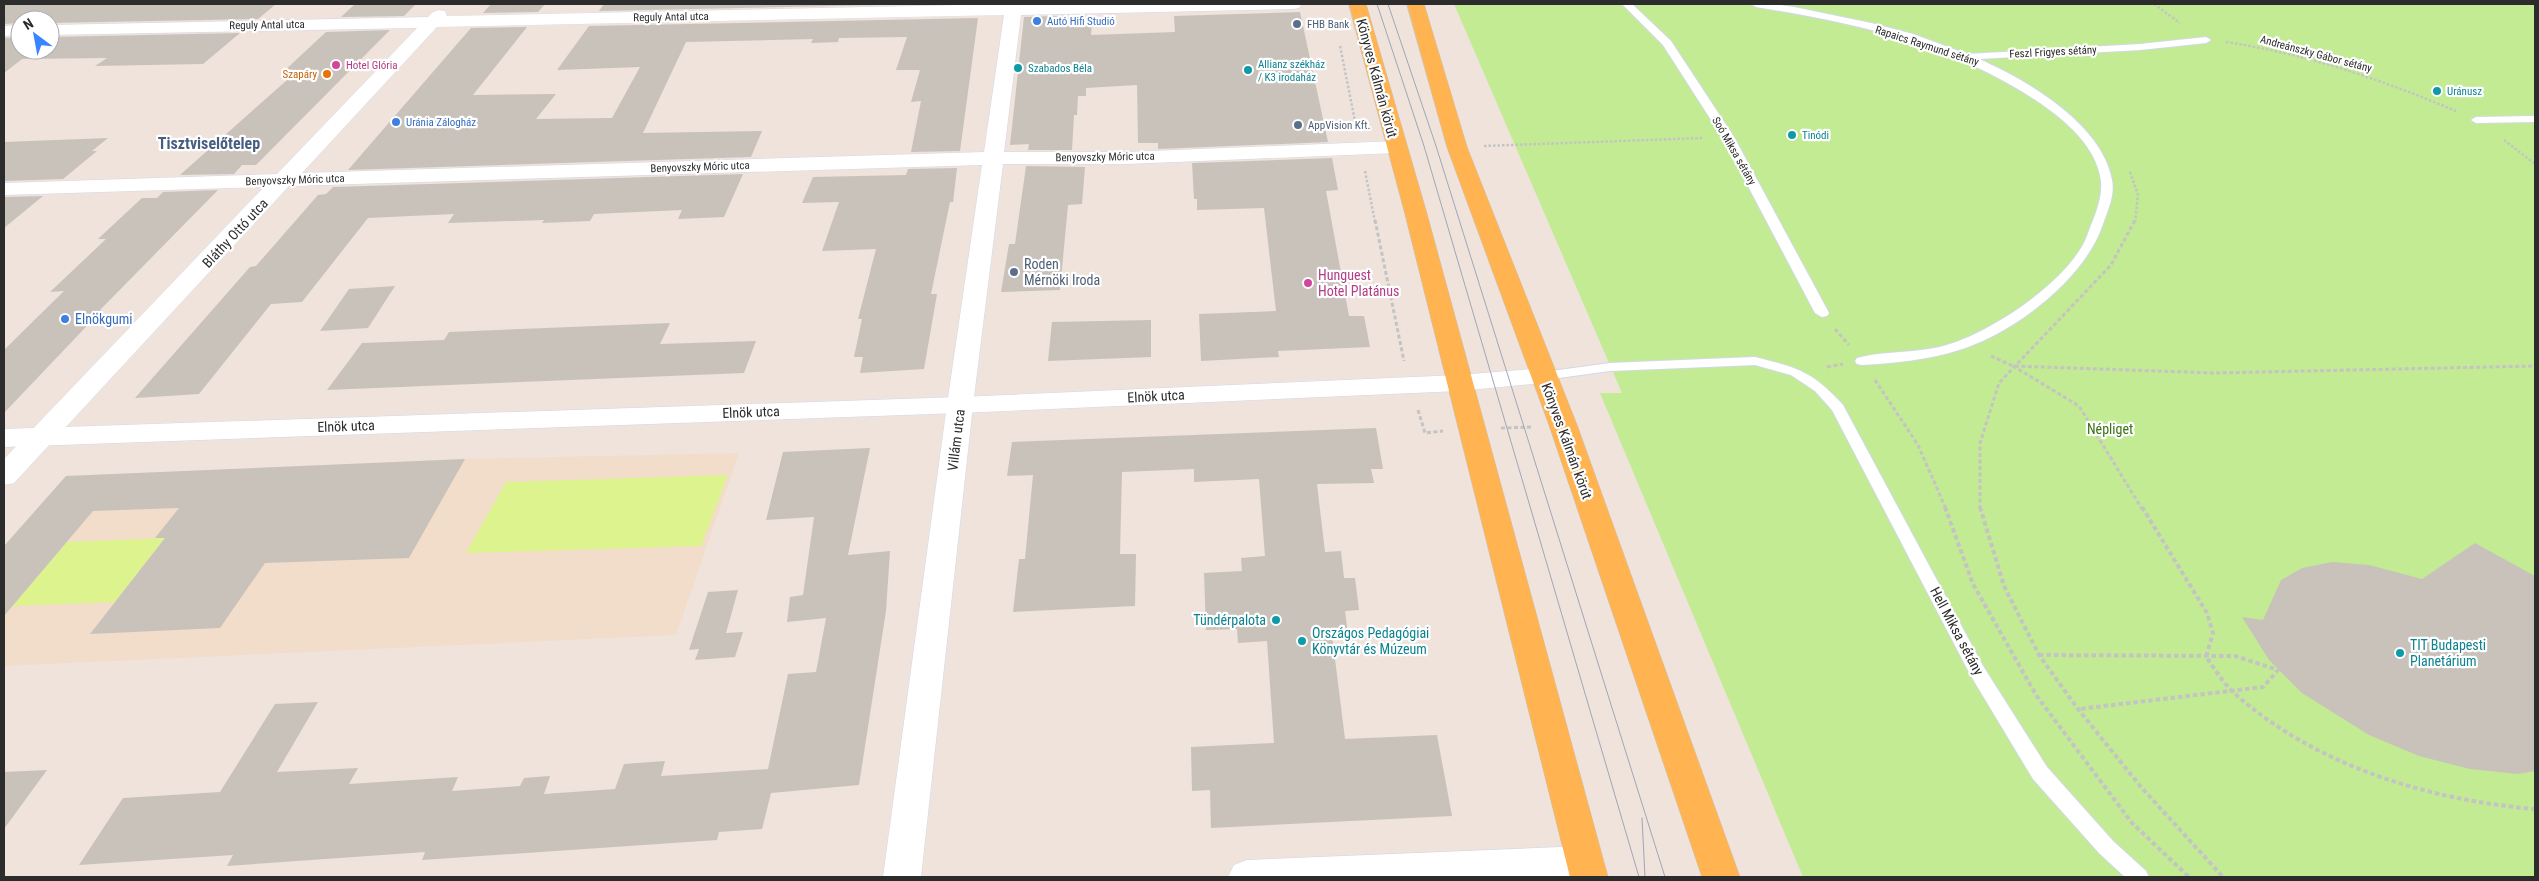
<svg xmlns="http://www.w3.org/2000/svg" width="2539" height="881" viewBox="0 0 2539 881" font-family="'Roboto Condensed',sans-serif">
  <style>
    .education { fill: #f2ddca }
    .green { fill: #c2eb93 }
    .pitch { fill: #dcf38e }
    .building { fill: #c9c2bb }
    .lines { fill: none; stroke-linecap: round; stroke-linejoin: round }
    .lane-casing { stroke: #d1d9e6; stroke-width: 2 }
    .street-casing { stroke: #d1d9e6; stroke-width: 1 }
    .secondary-casing { stroke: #d1d9e6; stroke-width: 1 }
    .primary-casing { stroke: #c4c4c4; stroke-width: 1 }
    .path-far2 { stroke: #c4c4c4; stroke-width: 2.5; stroke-dasharray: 2.5 2; stroke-linecap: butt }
    .path-far1 { stroke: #c4c4c4; stroke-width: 3; stroke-dasharray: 4 2.5; stroke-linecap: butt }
    .path { stroke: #c4c4c4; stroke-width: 4; stroke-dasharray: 4.5 3; stroke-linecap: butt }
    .lane { fill: #fff; fill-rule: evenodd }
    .street { fill: #fff; fill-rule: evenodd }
    .secondary { fill: #fff; fill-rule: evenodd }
    .primary { fill: #ffb451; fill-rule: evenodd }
    .tram { stroke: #9ea7b8; stroke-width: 1 }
    .shop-dot { fill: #3f7fe0; stroke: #fff; stroke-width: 2 }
    .service-dot { fill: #5c6f8a; stroke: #fff; stroke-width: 2 }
    .hotel-dot { fill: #d1479c; stroke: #fff; stroke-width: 2 }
    .culture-dot { fill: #0f9aa8; stroke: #fff; stroke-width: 2 }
    .food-dot { fill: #e8710a; stroke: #fff; stroke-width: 2 }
    .labels { text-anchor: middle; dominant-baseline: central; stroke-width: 4.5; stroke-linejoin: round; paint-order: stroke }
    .far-street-label { font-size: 11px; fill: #2c2c2c; stroke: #fff }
    .far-shop-label { font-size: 11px; fill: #366cbe; stroke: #fff; text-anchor: start }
    .far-service-label { font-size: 11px; fill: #4e5e75; stroke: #fff; text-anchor: start }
    .far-culture-label { font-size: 11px; fill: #0d838f; stroke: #fff; text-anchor: start }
    .far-hotel-label { font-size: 11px; fill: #b23c85; stroke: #fff; text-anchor: start }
    .far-food-label { font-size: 11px; fill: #c56008; stroke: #fff; text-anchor: end }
    .street-label { font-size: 14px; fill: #2c2c2c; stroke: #fff }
    .service-label { font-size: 14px; fill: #4e5e75; stroke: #fff; text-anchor: start }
    .hotel-label { font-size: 14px; fill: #b23c85; stroke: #fff; text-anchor: start }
    .shop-label { font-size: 14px; fill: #366cbe; stroke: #fff; text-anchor: start }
    .park-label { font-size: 14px; fill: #397113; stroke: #fff }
    .culture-label { font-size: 14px; fill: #0d838f; stroke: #fff; text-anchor: start }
    .far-district-label { font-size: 16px; font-weight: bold; fill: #475d82; stroke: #fff }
  </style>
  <rect width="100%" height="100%" fill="#efe3dc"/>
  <!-- education -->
  <polygon class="education" points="739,453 676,635 4,666 4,546 66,476 465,459"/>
  <!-- green -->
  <polygon class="green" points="1454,4 2535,4 2535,877 1803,877 1600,393 1622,393"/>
  <!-- pitch -->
  <g class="pitch">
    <polygon points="728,475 701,546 466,553 506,482"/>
    <polygon points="165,538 115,602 12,606 67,542"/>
  </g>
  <!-- building -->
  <g class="building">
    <polygon points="4,4 276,4 258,19 50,23 50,20 20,20 20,23 4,24"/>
    <polygon points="355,4 416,4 404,16 341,17"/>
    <polygon points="491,4 545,4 538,12 483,13"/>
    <polygon points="604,4 930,4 599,11"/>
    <polygon points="1300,12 1328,142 1158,149 1158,143 1138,143 1137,85 1086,88 1086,96 1078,96 1077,115 1074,115 1072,150 1028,150 1029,144 1010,145 1024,17 1086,15 1085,22 1092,22 1091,35 1175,32 1174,16"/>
    <polygon points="978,18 960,151 911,152 921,101 911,102 920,70 896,70 907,37 839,38 838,42 811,43 813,39 686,42 643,133 762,131 751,157 348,170 471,28 527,27 473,95 556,94 536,119 612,118 640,67 557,70 589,26"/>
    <polygon points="390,30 256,165 242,165 234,174 180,175 295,73 282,73 326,32"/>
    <polygon points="240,33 203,64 95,66 107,58 22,59 4,73 4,38 20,37 20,50 50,50 50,37"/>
    <polygon points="108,138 92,151 97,151 63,179 4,181 4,142"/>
    <polygon points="1332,158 1338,190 1326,191 1349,316 1364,316 1370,347 1278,351 1279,357 1201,361 1199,314 1276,311 1264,208 1197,210 1197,199 1194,199 1192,163"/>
    <polygon points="1026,166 1085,167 1082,204 1068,205 1060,290 1001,292 1009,244 1015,244"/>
    <polygon points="957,168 953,202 950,202 931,294 937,294 924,369 860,373 863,357 854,357 862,319 858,319 876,249 822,251 839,202 802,203 813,177 906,175 908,169"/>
    <polygon points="743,174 724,217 678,219 682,210 594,214 590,221 542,223 544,220 448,223 454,214 368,218 302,302 271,304 199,394 135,398 250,267 256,266 318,195 326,194 333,187"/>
    <polygon points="218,190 100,310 102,310 4,413 4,350 64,291 50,292 106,239 98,239 142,198 157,198 163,192"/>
    <polygon points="43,196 4,228 4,197"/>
    <polygon points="395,286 368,328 320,331 349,289"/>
    <polygon points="1151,320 1151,357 1048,361 1052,322"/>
    <polygon points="670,323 660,344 756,341 744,373 327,390 362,343 444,340 449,332"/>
    <polygon points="1376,428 1383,469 1371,469 1374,483 1317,484 1325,552 1341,551 1344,578 1355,578 1359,610 1345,611 1348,634 1332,635 1345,739 1437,735 1452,816 1211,828 1210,790 1192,791 1191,747 1274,743 1267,641 1238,643 1237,629 1206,630 1204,573 1242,571 1241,558 1265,556 1259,479 1194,482 1194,469 1122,472 1120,554 1136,554 1135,606 1013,612 1019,559 1025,559 1033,475 1007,476 1012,442"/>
    <polygon points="870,448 848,555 890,551 886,611 859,785 771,793 762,829 719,832 717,840 422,860 425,852 227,866 233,855 79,865 123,798 220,792 275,704 318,702 277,772 358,768 349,784 458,777 452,791 520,786 524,778 550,776 544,794 615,789 624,764 665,761 661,776 768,769 788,674 816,672 826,618 787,622 790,597 803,595 814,517 766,520 783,452"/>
    <polygon points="465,459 409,558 265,563 220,628 90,634 165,538 155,538 179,508 93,511 4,616 4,546 66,476"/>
    <polygon points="2475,543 2535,576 2535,771 2518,774 2470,769 2419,756 2369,735 2302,693 2269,660 2242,617 2263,620 2281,580 2302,568 2332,562 2369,565 2422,579"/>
    <polygon points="738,590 726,633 743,632 735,657 695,660 699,649 689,650 708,592"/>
    <polygon points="47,770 4,829 4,772"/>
  </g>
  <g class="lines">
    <defs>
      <g id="lane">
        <polygon points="1622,4 1632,4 1671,41 1734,137 1829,313 1827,316 1822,317 1815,313 1722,137 1663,45"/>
        <path d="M1751,4H1772L1794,7L1871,23L1913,34L1967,54L2140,44L2206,37L2211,40L2206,43L2140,50L1979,59C2027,80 2102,124 2112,180C2115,195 2108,210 2103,224C2085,279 2014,333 1959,350C1928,360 1895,363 1862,365L1857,364L1855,361L1857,358C1887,350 1920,354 1950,344C1994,330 2070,280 2087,236C2093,219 2103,200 2101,181C2097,147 2066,121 2040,103C1954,45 1857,23 1756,7Z"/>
        <polygon points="2535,116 2535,122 2476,123 2471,120 2476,117"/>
        <path d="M1755,357C1798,368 1812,371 1843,405L1983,666L2047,767L2113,841L2146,871L2149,877H2125L2099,853L2033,779L1971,676L1832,410L1815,391L1791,375L1755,365L1610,371L1544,380L1537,376L1544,372L1610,363Z"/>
      </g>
      <g id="street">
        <path d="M1006,4H1302L1299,8L1293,9L1021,15L1004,152H1127L1396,141L1403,143L1406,147L1403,151L1396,153L1127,164H1003L973,405L921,877H883L947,405L982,165L289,186L14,483L4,485V459L264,187L4,195V183L277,174L417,28L50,35V25L428,17C433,11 437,9 445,11L447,16ZM1004,15L984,152L302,173L437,27Z"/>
        <polygon points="20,25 20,35 4,36 4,26"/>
        <polygon points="1585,846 1598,850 1604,862 1598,874 1588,877 1228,877 1234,865 1247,860"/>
      </g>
      <polygon id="secondary" points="1544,368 1553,370 1557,376 1553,382 1459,391 960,413 4,447 4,429 960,397 1459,375"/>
      <g id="primary">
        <polygon points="1349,4 1366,4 1427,214 1608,877 1570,877 1405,214"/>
        <polygon points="1407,4 1424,4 1467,147 1577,425 1740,877 1702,877 1549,425 1447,147"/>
      </g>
    </defs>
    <!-- lane casing -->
    <use href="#lane" class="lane-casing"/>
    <!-- street casing -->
    <use href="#street" class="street-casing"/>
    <!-- secondary casing -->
    <use href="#secondary" class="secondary-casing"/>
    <!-- primary casing -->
    <use href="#primary" class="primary-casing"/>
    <!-- path-far2 -->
    <g class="path-far2">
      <polyline points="2154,4 2180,23"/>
      <path d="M2226,42C2307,54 2383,80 2458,112"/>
      <polyline points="1340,46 1356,126"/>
      <polyline points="2504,140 2535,164"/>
      <polyline points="1484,146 1702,138"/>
      <polyline points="1365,171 1375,222"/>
      <polyline points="2130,172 2138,195 2135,222"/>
    </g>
    <!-- path-far1 -->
    <g class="path-far1">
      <polyline points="1375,220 1404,361"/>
      <polyline points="1835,329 1849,345"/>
      <polyline points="1991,356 2013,366 2214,373 2535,366"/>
      <polyline points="2013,366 2079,406 2142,509"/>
      <polyline points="1827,367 1843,364"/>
      <polyline points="1875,380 1918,445 1946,509"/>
      <polyline points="1418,410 1425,433 1443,431"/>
      <polyline points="1501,428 1533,427"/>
      <polyline points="1980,509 1980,443 1999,383 2111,265 2135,220"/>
    </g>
    <!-- path -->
    <g class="path">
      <polyline points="1945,507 1973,584 2036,695 2132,823 2189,877"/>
      <polyline points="1980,507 2004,586 2039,655 2078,709 2141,787 2223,877"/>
      <path d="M2142,507L2207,613L2213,633L2206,657C2215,669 2223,683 2234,693C2316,766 2428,800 2535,809"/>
      <polyline points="2039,655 2235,656 2278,670 2263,687 2079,709"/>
    </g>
    <!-- lane -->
    <use href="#lane" class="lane"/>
    <!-- street -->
    <use href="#street" class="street"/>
    <!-- secondary -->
    <use href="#secondary" class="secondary"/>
    <!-- primary -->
    <use href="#primary" class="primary"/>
    <!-- tram -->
    <g class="tram">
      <polyline points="1377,4 1424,146 1639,877"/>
      <polyline points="1388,4 1436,146 1665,877"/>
      <polyline points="1642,818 1645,877"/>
    </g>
  </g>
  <!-- markers -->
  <g class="shop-dot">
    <circle cx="1037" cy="21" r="5"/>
    <circle cx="396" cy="122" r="5"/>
    <circle cx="65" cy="319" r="5"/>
  </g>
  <g class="service-dot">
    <circle cx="1297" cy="24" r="5"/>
    <circle cx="1298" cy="125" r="5"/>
    <circle cx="1014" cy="272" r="5"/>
  </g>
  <g class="hotel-dot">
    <circle cx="336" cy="65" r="5"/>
    <circle cx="1308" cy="283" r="5"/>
  </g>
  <g class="culture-dot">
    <circle cx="1018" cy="68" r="5"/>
    <circle cx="1248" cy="70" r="5"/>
    <circle cx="2437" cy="91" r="5"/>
    <circle cx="1792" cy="135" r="5"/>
    <circle cx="1276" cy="620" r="5"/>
    <circle cx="1302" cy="641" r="5"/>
    <circle cx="2400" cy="653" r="5"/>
  </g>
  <circle class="food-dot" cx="327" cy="74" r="5"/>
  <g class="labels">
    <!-- far-street labels -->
    <g class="far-street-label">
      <text transform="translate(671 17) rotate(-1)">Reguly Antal utca</text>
      <text transform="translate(267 25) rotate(-1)">Reguly Antal utca</text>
      <text transform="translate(1927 46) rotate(18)">Rapaics Raymund sétány</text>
      <text transform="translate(2053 52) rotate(-3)">Feszl Frigyes sétány</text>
      <text transform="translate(2316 54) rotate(15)">Andreánszky Gábor sétány</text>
      <text transform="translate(1734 151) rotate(60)">Soó Miksa sétány</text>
      <text transform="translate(1105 157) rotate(-1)">Benyovszky Móric utca</text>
      <text transform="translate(700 167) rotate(-2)">Benyovszky Móric utca</text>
      <text transform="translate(295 180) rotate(-2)">Benyovszky Móric utca</text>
    </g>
    <!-- far-shop labels -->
    <g class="far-shop-label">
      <text x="1047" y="21">Autó Hifi Studió</text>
      <text x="406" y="122">Uránia Zálogház</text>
    </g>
    <!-- far-service labels -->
    <g class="far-service-label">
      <text x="1307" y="24">FHB Bank</text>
      <text x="1308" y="125">AppVision Kft.</text>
    </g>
    <!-- far-culture labels -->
    <g class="far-culture-label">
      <text x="1258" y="64">Allianz székház<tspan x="1258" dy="13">/ K3 irodaház</tspan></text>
      <text x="1028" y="68">Szabados Béla</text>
      <text x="2447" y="91">Uránusz</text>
      <text x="1802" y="135">Tinódi</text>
    </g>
    <!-- far-hotel labels -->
    <g class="far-hotel-label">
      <text x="346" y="65">Hotel Glória</text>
    </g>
    <!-- far-food labels -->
    <g class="far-food-label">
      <text x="317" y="74">Szapáry</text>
    </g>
    <!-- street labels -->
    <g class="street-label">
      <text transform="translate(1377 78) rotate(75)">Könyves Kálmán körút</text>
      <text transform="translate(235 233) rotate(-47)">Bláthy Ottó utca</text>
      <text transform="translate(1156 396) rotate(-3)">Elnök utca</text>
      <text transform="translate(751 412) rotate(-2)">Elnök utca</text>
      <text transform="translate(346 426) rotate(-2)">Elnök utca</text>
      <text transform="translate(956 440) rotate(-83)">Villám utca</text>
      <text transform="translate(1567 441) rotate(70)">Könyves Kálmán körút</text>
      <text transform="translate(1957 631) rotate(62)">Hell Miksa sétány</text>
    </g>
    <!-- service labels -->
    <g class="service-label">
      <text x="1024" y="264">Roden<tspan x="1024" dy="16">Mérnöki Iroda</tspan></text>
    </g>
    <!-- hotel labels -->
    <g class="hotel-label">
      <text x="1318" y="275">Hunguest<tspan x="1318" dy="16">Hotel Platánus</tspan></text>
    </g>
    <!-- shop labels -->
    <g class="shop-label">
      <text x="75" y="319">Elnökgumi</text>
    </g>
    <!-- park labels -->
    <g class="park-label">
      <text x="2110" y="429">Népliget</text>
    </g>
    <!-- culture labels -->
    <g class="culture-label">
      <text x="1266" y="620" text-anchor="end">Tündérpalota</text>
      <text x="1312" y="633">Országos Pedagógiai<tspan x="1312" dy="16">Könyvtár és Múzeum</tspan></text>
      <text x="2410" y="645">TIT Budapesti<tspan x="2410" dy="16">Planetárium</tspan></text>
    </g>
    <!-- far-district labels -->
    <g class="far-district-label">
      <text x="209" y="143">Tisztviselőtelep</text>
    </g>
  </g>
  <!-- border -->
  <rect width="2539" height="881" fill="none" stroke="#2c2c2c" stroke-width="10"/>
  <!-- north arrow -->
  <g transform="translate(35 35) rotate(328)"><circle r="24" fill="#ffffff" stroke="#ababab"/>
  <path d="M0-4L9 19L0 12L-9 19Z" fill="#3985ff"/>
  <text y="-8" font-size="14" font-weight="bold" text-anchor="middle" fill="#2c2c2c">N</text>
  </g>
</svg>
